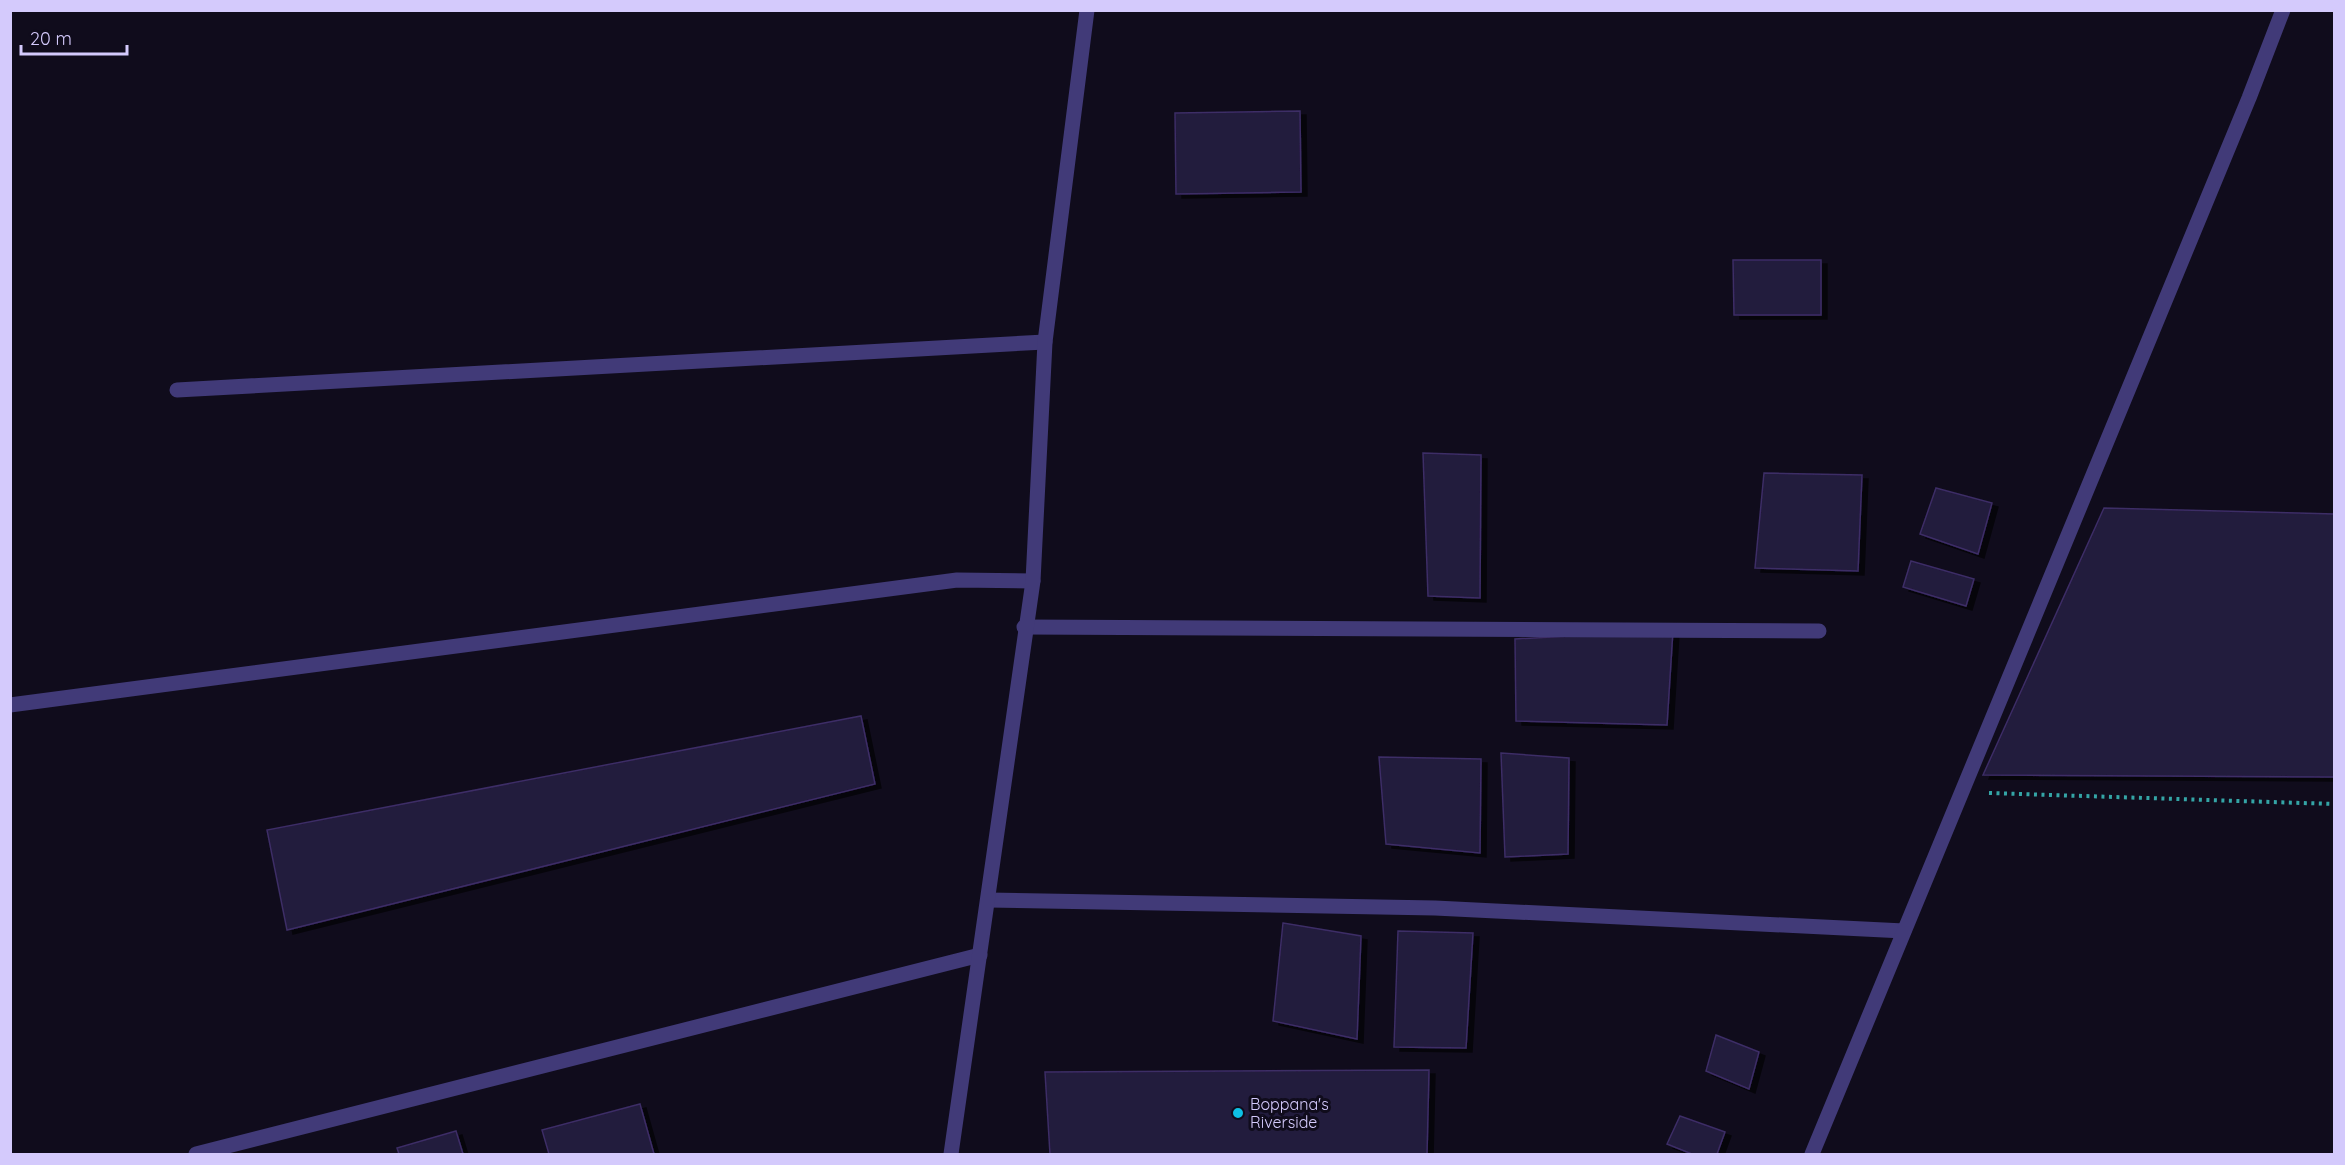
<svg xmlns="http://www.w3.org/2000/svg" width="2345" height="1165" viewBox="0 0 2345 1165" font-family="Quicksand,sans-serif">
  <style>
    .building { fill: #231a3c; stroke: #3c2d66; stroke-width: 1.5; filter: url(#shadow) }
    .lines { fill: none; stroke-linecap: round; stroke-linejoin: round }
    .path { stroke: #34a5a6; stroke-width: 4; stroke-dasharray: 3 4.5; stroke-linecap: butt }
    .minor { stroke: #413a78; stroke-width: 15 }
    .tertiary { stroke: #413a78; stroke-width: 15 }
    .poi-dot { fill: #0ec0e4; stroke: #100c1c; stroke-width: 2 }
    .labels { text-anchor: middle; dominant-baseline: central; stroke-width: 6; stroke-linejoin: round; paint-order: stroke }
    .poi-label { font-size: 16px; fill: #d4cafc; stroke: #100c1c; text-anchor: start }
  </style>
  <defs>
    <filter id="shadow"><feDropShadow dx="6" dy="4" stdDeviation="0" flood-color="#0009"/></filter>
  </defs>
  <rect width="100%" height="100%" fill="#100c1c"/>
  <!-- building -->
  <g class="building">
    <polygon points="1300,111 1301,192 1176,194 1175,113"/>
    <polygon points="1733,260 1821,260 1821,315 1734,315"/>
    <polygon points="1423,453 1481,455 1480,598 1428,596"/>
    <polygon points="1764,473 1862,475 1858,571 1755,568"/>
    <polygon points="1936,488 1992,503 1978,554 1920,534"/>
    <polygon points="2104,508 2334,514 2334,777 1983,775"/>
    <polygon points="1911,561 1974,579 1966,606 1903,587"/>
    <polygon points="1673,630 1667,725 1516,721 1515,639"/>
    <polygon points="861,716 875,784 287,930 267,830"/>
    <polygon points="1501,753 1569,758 1568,854 1505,857"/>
    <polygon points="1379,757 1481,759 1480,853 1386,844"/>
    <polygon points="1283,923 1361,936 1357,1039 1273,1021"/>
    <polygon points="1398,931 1473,933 1466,1048 1394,1047"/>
    <polygon points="1716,1035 1759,1052 1749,1089 1706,1071"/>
    <polygon points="1429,1070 1427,1154 1050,1154 1045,1072"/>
    <polygon points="640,1104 654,1154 549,1154 542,1130"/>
    <polygon points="1680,1116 1725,1132 1717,1154 1692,1154 1667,1144"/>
    <polygon points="456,1131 463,1154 399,1154 397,1148"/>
  </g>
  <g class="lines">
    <!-- path -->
    <polyline class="path" points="1989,793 2334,804"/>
    <!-- minor -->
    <g class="minor">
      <polyline points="177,390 1045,342"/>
      <polyline points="1024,627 1819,631"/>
      <polyline points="10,705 957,580 1033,581"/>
      <polyline points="988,900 1435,908 1904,931"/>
      <polyline points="196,1154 980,955"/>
      <polyline points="951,1154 1033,581 1045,342 1087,10"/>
    </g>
    <!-- tertiary -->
    <polyline class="tertiary" points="1812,1154 2249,98 2283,10"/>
  </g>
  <!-- markers -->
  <circle class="poi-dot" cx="1238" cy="1113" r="6"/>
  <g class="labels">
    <!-- poi labels -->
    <g class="poi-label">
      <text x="1250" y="1104">Boppana's<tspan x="1250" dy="18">Riverside</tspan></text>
    </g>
  </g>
  <!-- border -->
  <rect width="2345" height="1165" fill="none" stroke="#d4cafc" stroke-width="24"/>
  <!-- scale -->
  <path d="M21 45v9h106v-9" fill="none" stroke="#d4cafc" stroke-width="3"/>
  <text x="30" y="45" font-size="18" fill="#d4cafc" stroke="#100c1c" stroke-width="4.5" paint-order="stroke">20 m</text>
</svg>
